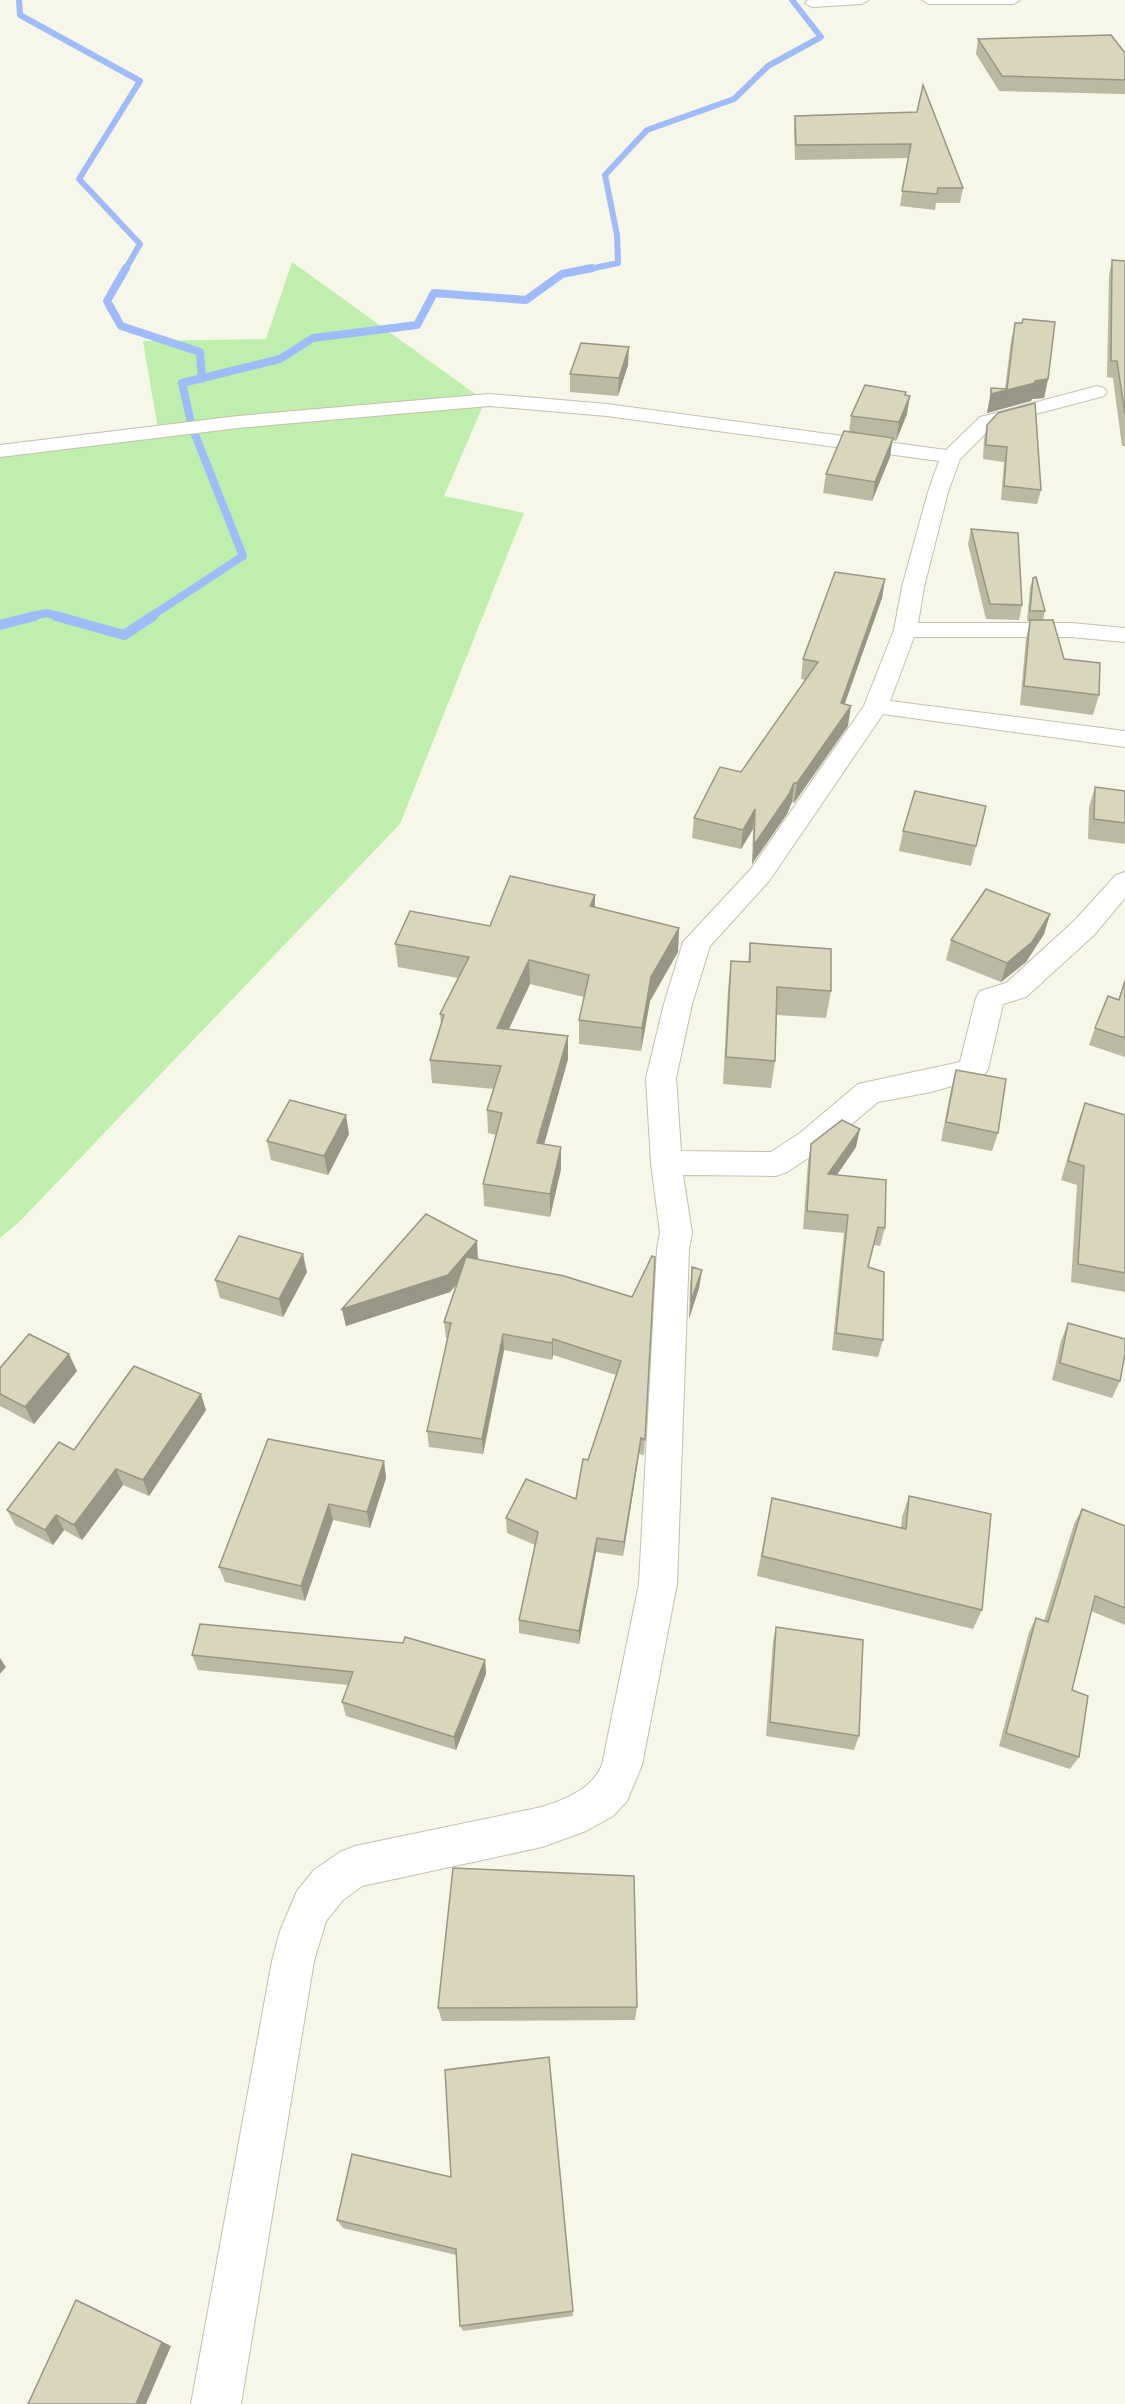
<svg xmlns="http://www.w3.org/2000/svg" width="1125" height="2404" viewBox="0 0 1125 2404" font-family="Arial,sans-serif">
  <style>
    .green { fill: #bfeead }
    .lines { fill: none; stroke-linecap: round; stroke-linejoin: round }
    .stream-far2 { stroke: #9fbbf9; stroke-width: 6 }
    .stream-far1 { stroke: #9fbbf9; stroke-width: 8 }
    .stream { stroke: #9fbbf9; stroke-width: 10 }
    .street-casing { stroke: #c3c1aa; stroke-width: 2 }
    .street { fill: #fff; fill-rule: evenodd }
    .wall { fill: #bbb8a3 }
    .shaded-wall { fill: #989684 }
    .building { fill: #d9d6bd; stroke: #989684; stroke-width: 1.5 }
  </style>
  <rect width="100%" height="100%" fill="#f6f6e9"/>
  <!-- green -->
  <polygon class="green" points="292,262 485,401 444,496 524,513 400,824 20,1221 0,1238 0,455 159,435 143,341 266,339"/>
  <g class="lines">
    <!-- stream-far2 -->
    <g class="stream-far2">
      <polyline points="19,0 20,15 140,81 79,179 140,244 125,270"/>
      <polyline points="585,270 618,263 617,235 605,175 647,130 734,99 768,66 821,37 792,0"/>
    </g>
    <!-- stream-far1 -->
    <g class="stream-far1">
      <polyline points="126,268 107,301 121,326 200,352 202,379"/>
      <polyline points="29,617 46,613 62,617"/>
      <polyline points="150,617 243,556 192,427 182,383 280,359 313,338 417,325 434,293 526,300 562,274 592,268"/>
    </g>
    <!-- stream -->
    <g class="stream">
      <polyline points="56,616 124,635 153,616"/>
      <polyline points="0,625 35,616"/>
    </g>
    <defs>
      <g id="street">
        <polygon points="808,0 869,0 862,4 812,7 805,3"/>
        <polygon points="922,0 1020,0 1013,4 929,4"/>
        <path d="M1097,386L1104,388L1107,392L1104,396L994,425L960,459L948,492L924,587L918,623H1071L1125,628V642L1071,637H914L890,701L1125,731V747L883,714L769,881L710,946L692,1004L676,1078L681,1151L771,1152L800,1133L858,1084L960,1062L976,998L980,991L1006,983L1074,921L1116,875L1125,872V898L1094,935L1026,997L1003,1004L988,1069L983,1077L931,1092L878,1102L822,1149L787,1172L776,1176L683,1175L692,1233L689,1249L677,1584L642,1765L627,1801L613,1816L586,1831L542,1847L362,1886L343,1900L326,1921L314,1961L241,2404H191L272,1961L280,1931L297,1891L314,1870L340,1852L355,1846L542,1807C566,1799 592,1789 602,1765L639,1584L657,1249L660,1233L651,1163L646,1078L664,1004L683,942L751,869L864,706L894,630L902,587L928,492L939,461L607,416L489,406L238,428L0,457V445L238,416L489,394L607,404L946,450L980,417Z"/>
      </g>
    </defs>
    <!-- street casing -->
    <use href="#street" class="street-casing"/>
    <!-- street -->
    <use href="#street" class="street"/>
  </g>
  <!-- wall -->
  <g class="wall">
    <polygon points="978,39 1125,53 1125,94 999,91 976,54"/>
    <polygon points="917,112 963,188 960,203 936,203 935,210 900,206 908,158 795,160 794,130 795,116"/>
    <polygon points="1112,260 1125,261 1125,446 1122,446 1113,378 1107,377 1109,276"/>
    <polygon points="1015,323 1048,379 1044,398 1032,399 1031,401 987,413 991,388 1005,389 1011,341"/>
    <polygon points="628,365 618,396 570,392 570,374"/>
    <polygon points="906,395 907,414 896,441 892,440 890,457 872,501 823,493 826,474 849,432 851,416"/>
    <polygon points="998,413 1041,490 1037,504 1001,500 1004,462 983,459 984,439 987,425"/>
    <polygon points="971,529 1022,605 1019,620 986,619 968,544"/>
    <polygon points="1033,578 1045,611 1043,620 1064,659 1099,695 1093,715 1020,705 1026,639 1030,621 1027,621 1030,588"/>
    <polygon points="885,579 882,598 844,704 848,726 794,803 792,802 787,814 752,864 753,829 741,849 692,838 694,818 741,772 806,680 801,679 803,659"/>
    <polygon points="1095,787 1125,791 1125,844 1088,839 1089,807"/>
    <polygon points="986,806 971,866 899,851 903,831"/>
    <polygon points="595,907 679,928 678,952 650,1001 641,1051 579,1044 579,1020 584,997 530,984 509,1029 568,1036 568,1059 544,1144 561,1169 550,1217 484,1206 483,1184 496,1135 488,1133 487,1110 494,1089 432,1083 430,1060 441,1023 440,1014 458,978 398,967 395,944"/>
    <polygon points="1050,914 1044,934 1026,962 1001,982 946,960 951,940"/>
    <polygon points="750,943 831,991 826,1018 777,1015 775,1061 771,1088 723,1084 728,989 731,961 748,962"/>
    <polygon points="1125,979 1125,1057 1089,1045 1095,1028 1118,1000"/>
    <polygon points="956,1070 998,1133 992,1151 941,1141 951,1089"/>
    <polygon points="1085,1103 1125,1115 1125,1292 1071,1282 1077,1185 1061,1180 1078,1122"/>
    <polygon points="349,1134 328,1175 271,1160 267,1141"/>
    <polygon points="811,1144 856,1147 837,1175 885,1228 880,1246 874,1245 868,1267 883,1340 878,1357 832,1350 844,1233 803,1229 808,1162"/>
    <polygon points="478,1259 632,1297 645,1440 644,1455 639,1454 623,1556 596,1552 579,1644 519,1633 519,1620 535,1545 507,1533 506,1518 576,1499 588,1460 616,1375 553,1355 552,1360 504,1350 483,1454 429,1447 427,1431 448,1338 446,1338 444,1322 457,1284 450,1292 346,1326 342,1309"/>
    <polygon points="692,1267 702,1270 699,1288 689,1319 690,1285"/>
    <polygon points="307,1272 283,1317 220,1298 215,1280"/>
    <polygon points="1068,1323 1120,1381 1112,1398 1052,1380 1061,1341"/>
    <polygon points="0,1368 77,1371 34,1424 0,1406"/>
    <polygon points="206,1410 149,1496 123,1485 82,1540 64,1530 53,1545 15,1525 7,1510 74,1450"/>
    <polygon points="384,1461 386,1478 370,1528 333,1520 305,1601 225,1582 219,1567"/>
    <polygon points="909,1496 982,1610 973,1629 757,1576 772,1498 901,1528 902,1517"/>
    <polygon points="1082,1509 1125,1526 1125,1625 1091,1611 1072,1690 1079,1757 1070,1769 999,1746 1029,1632 1036,1618 1044,1621 1074,1524"/>
    <polygon points="776,1627 859,1736 854,1750 766,1736 773,1642"/>
    <polygon points="192,1655 485,1660 486,1674 456,1750 346,1716 342,1702 348,1685 198,1670"/>
    <polygon points="637,2007 635,2020 442,2021 438,2008"/>
    <polygon points="352,2154 573,2311 573,2316 463,2331 460,2326 456,2255 343,2228 337,2220"/>
  </g>
  <!-- shaded-wall -->
  <g class="shaded-wall">
    <polygon points="629,347 628,365 618,396 619,378"/>
    <polygon points="1048,379 1044,398 1032,399 1031,401 987,413 991,394 1035,381"/>
    <polygon points="910,396 907,414 896,441 899,422"/>
    <polygon points="893,438 890,457 872,501 875,482"/>
    <polygon points="885,579 882,598 838,723 841,703"/>
    <polygon points="851,706 848,726 794,803 797,783"/>
    <polygon points="794,783 792,802 787,814 752,864 754,845"/>
    <polygon points="755,809 753,829 741,849 743,830"/>
    <polygon points="595,895 595,919 590,906"/>
    <polygon points="1050,914 1044,934 1026,962 1001,982 1007,963"/>
    <polygon points="679,928 678,952 650,1001 641,1051 642,1028 651,977"/>
    <polygon points="529,960 530,984 498,1052 497,1028"/>
    <polygon points="568,1036 568,1059 538,1166 537,1143"/>
    <polygon points="346,1115 349,1134 328,1175 324,1156"/>
    <polygon points="860,1129 856,1147 825,1192 828,1174"/>
    <polygon points="561,1147 561,1169 550,1217 550,1194"/>
    <polygon points="477,1241 478,1259 450,1292 346,1326 342,1309"/>
    <polygon points="303,1254 307,1272 283,1317 279,1299"/>
    <polygon points="702,1270 699,1288 689,1319 691,1301"/>
    <polygon points="503,1334 504,1350 483,1454 482,1439"/>
    <polygon points="553,1339 553,1355 552,1360 552,1343"/>
    <polygon points="69,1354 77,1371 34,1424 25,1407"/>
    <polygon points="201,1394 206,1410 149,1496 143,1480"/>
    <polygon points="641,1438 639,1454 623,1556 624,1542"/>
    <polygon points="384,1461 386,1478 370,1528 367,1512"/>
    <polygon points="116,1469 123,1485 82,1540 74,1525"/>
    <polygon points="329,1504 333,1520 305,1601 301,1586"/>
    <polygon points="56,1515 64,1530 53,1545 45,1530"/>
    <polygon points="597,1538 596,1552 579,1644 579,1631"/>
    <polygon points="0,1658 6,1667 0,1674"/>
    <polygon points="485,1660 486,1674 456,1750 454,1737"/>
    <polygon points="76,2300 86,2304 171,2346 146,2404 136,2404"/>
  </g>
  <!-- building -->
  <g class="building">
    <polygon points="1111,35 1125,53 1125,80 1002,76 978,39"/>
    <polygon points="923,85 963,188 938,188 937,194 902,191 911,144 796,145 795,116 917,112"/>
    <polygon points="1112,260 1125,261 1125,414 1117,361 1111,361"/>
    <polygon points="1023,319 1055,322 1048,379 1035,381 1035,383 991,394 991,388 1007,389 1015,323 1022,323"/>
    <polygon points="581,343 629,347 619,378 570,374"/>
    <polygon points="865,385 906,392 905,395 910,396 899,422 851,416"/>
    <polygon points="1035,403 1041,490 1004,486 1007,447 986,445 987,425 998,413"/>
    <polygon points="844,431 893,438 875,482 826,474"/>
    <polygon points="971,529 1018,533 1022,605 990,604"/>
    <polygon points="835,572 885,579 841,703 851,706 797,783 794,783 789,794 754,845 755,809 743,830 694,818 720,767 741,772 818,662 803,659"/>
    <polygon points="1036,577 1045,611 1030,611 1033,578"/>
    <polygon points="1030,620 1053,620 1064,659 1100,663 1099,695 1024,686"/>
    <polygon points="1095,787 1125,791 1125,823 1094,819"/>
    <polygon points="915,791 986,806 976,846 903,831"/>
    <polygon points="510,876 595,895 590,906 679,928 651,977 642,1028 579,1020 589,975 529,960 497,1028 568,1036 537,1143 561,1147 550,1194 483,1184 502,1113 487,1110 501,1066 430,1060 444,1015 440,1014 469,957 395,944 410,911 490,926"/>
    <polygon points="986,889 1050,914 1032,942 1007,963 951,940"/>
    <polygon points="750,943 831,949 831,991 777,987 775,1061 726,1057 731,961 750,962"/>
    <polygon points="1125,981 1125,1038 1095,1028 1108,996 1119,1000"/>
    <polygon points="956,1070 1006,1079 998,1133 946,1122"/>
    <polygon points="290,1100 346,1115 324,1156 267,1141"/>
    <polygon points="1085,1103 1125,1115 1125,1273 1078,1264 1084,1166 1068,1161"/>
    <polygon points="842,1120 860,1129 828,1174 886,1180 885,1228 878,1227 868,1267 884,1272 883,1340 836,1333 848,1215 807,1211 811,1144"/>
    <polygon points="426,1214 477,1241 448,1275 342,1309"/>
    <polygon points="239,1236 303,1254 279,1299 215,1280"/>
    <polygon points="652,1256 655,1257 645,1440 641,1438 624,1542 597,1538 579,1631 519,1620 538,1532 506,1518 526,1479 576,1499 583,1459 588,1460 621,1361 553,1339 552,1343 503,1334 482,1439 427,1431 451,1323 444,1322 466,1257 564,1276 632,1297"/>
    <polygon points="692,1267 702,1270 691,1301"/>
    <polygon points="1068,1323 1125,1339 1125,1354 1120,1381 1060,1363"/>
    <polygon points="29,1334 69,1354 25,1407 0,1394 0,1368"/>
    <polygon points="134,1366 201,1394 143,1480 116,1469 74,1525 56,1515 45,1530 7,1510 59,1442 74,1450"/>
    <polygon points="268,1439 384,1461 367,1512 329,1504 301,1586 219,1567"/>
    <polygon points="909,1496 991,1514 982,1610 762,1556 772,1498 906,1529"/>
    <polygon points="1082,1509 1125,1526 1125,1608 1095,1596 1072,1690 1088,1696 1079,1757 1006,1733 1036,1618 1048,1622"/>
    <polygon points="200,1624 403,1643 405,1637 485,1660 454,1737 342,1702 353,1672 192,1655"/>
    <polygon points="776,1627 863,1640 859,1736 770,1722"/>
    <polygon points="453,1868 634,1876 637,2007 438,2008"/>
    <polygon points="549,2057 573,2311 460,2326 456,2249 337,2220 352,2154 451,2177 445,2070"/>
    <polygon points="76,2300 162,2342 136,2404 28,2404"/>
  </g>
</svg>
